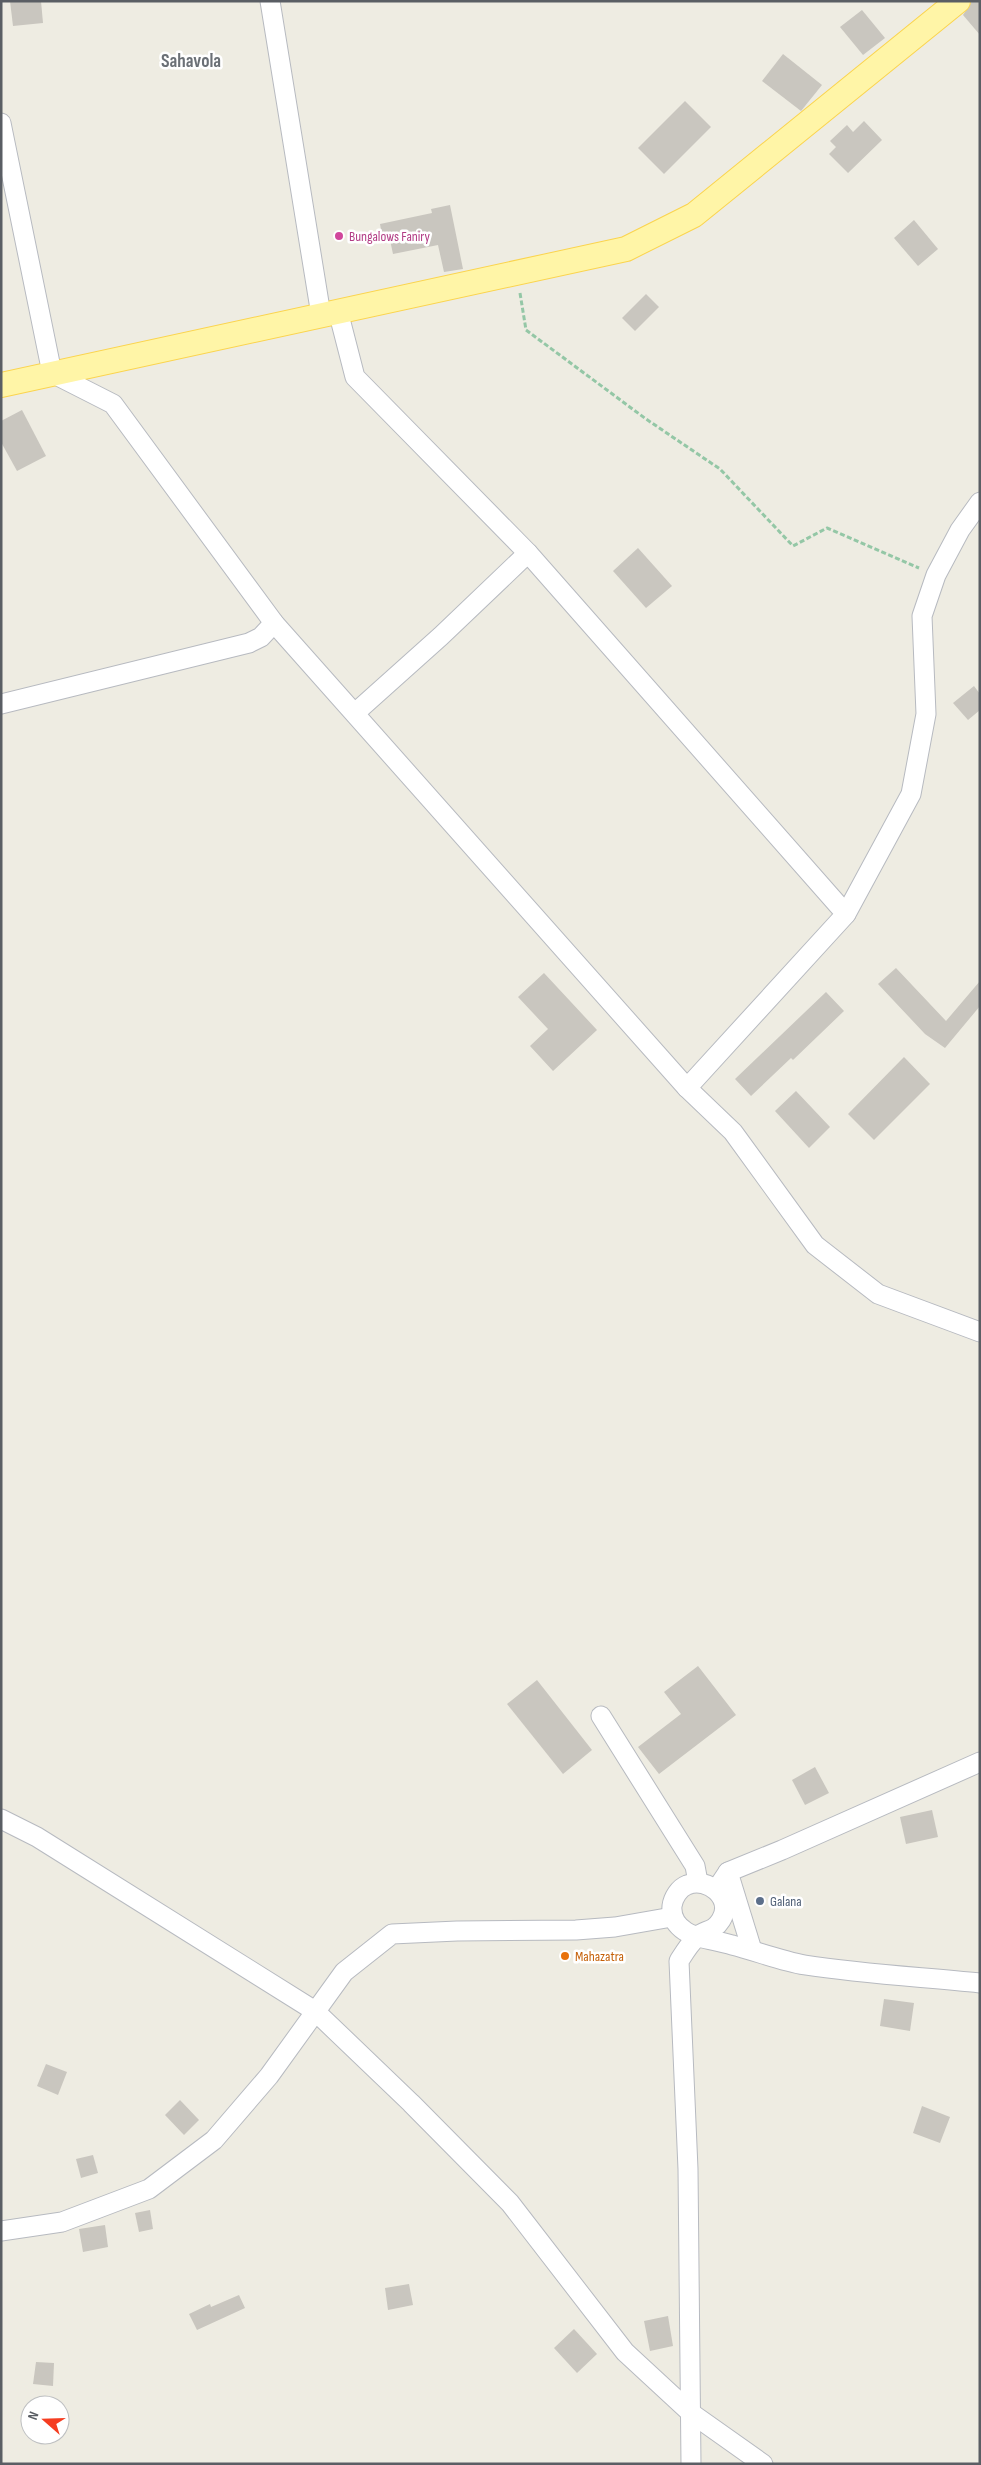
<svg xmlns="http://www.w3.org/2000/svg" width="981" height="2465" viewBox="0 0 981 2465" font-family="'Sofia Sans Condensed',sans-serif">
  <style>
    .building { fill: #c9c6bf }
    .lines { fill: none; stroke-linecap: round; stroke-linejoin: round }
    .minor-casing { stroke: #b7bac0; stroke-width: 21 }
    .major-casing { stroke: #fbd44e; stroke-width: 26 }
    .path { stroke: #94c7a6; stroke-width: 3; stroke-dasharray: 5 2.5; stroke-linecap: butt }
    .minor { stroke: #fff; stroke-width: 19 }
    .major { stroke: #fff5a7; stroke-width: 24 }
    .hotel-dot { fill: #d1479c; stroke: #fff; stroke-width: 2 }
    .service-dot { fill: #5c6f8a; stroke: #fff; stroke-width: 2 }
    .food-dot { fill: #e8710a; stroke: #fff; stroke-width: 2 }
    .labels { text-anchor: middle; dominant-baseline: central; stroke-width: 5; stroke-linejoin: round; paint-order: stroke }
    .hotel-label { font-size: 14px; fill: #b23c85; stroke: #fff; text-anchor: start }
    .service-label { font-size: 14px; fill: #4e5e75; stroke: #fff; text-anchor: start }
    .food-label { font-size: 14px; fill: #c56008; stroke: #fff; text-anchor: start }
    .district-label { font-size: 19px; font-weight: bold; fill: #6b7076; stroke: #fff }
  </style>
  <rect width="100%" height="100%" fill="#eeece2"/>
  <!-- building -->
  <g class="building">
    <polygon points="10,1 41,1 43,23 13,26"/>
    <polygon points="972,1 980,1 980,35 963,15"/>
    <polygon points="862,10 885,38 863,55 840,27"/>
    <polygon points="783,54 822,85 801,111 762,81"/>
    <polygon points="685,101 711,127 664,174 638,148"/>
    <polygon points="864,121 882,140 848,173 829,154 836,147 830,141 847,125 853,132"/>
    <polygon points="450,205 463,269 444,272 438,245 393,254 390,240 383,241 380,224 432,213 431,209"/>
    <polygon points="914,220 938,249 918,266 894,238"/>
    <polygon points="646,294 659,307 635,331 622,318"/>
    <polygon points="22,410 46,456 17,471 1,442 1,421"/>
    <polygon points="638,548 672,586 646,608 613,571"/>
    <polygon points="974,686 980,694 980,710 968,720 953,703"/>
    <polygon points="896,968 946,1021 980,981 980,1006 945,1048 925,1034 878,984"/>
    <polygon points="544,973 597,1030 553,1071 530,1046 548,1029 518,997"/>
    <polygon points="826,992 844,1011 793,1060 791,1058 751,1096 735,1079"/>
    <polygon points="904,1057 930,1084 874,1140 848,1114"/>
    <polygon points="796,1091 830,1127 809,1148 775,1111"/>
    <polygon points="698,1666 736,1715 659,1774 638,1747 681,1714 664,1692"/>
    <polygon points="537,1680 592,1750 563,1774 507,1704"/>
    <polygon points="815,1767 829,1793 805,1805 792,1780"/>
    <polygon points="932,1810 938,1837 906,1844 900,1817"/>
    <polygon points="884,1999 914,2003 910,2031 880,2026"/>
    <polygon points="46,2064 67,2072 58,2095 37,2086"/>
    <polygon points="180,2100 199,2120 184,2135 165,2115"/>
    <polygon points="922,2106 950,2117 940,2143 913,2133"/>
    <polygon points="93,2155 98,2173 81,2178 76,2159"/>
    <polygon points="150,2210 153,2229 139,2232 135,2213"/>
    <polygon points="105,2225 108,2247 83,2252 79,2229"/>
    <polygon points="409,2284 413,2305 388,2310 385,2288"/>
    <polygon points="239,2295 245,2308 197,2330 189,2314 210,2304 211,2307"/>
    <polygon points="668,2316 673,2346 650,2351 644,2321"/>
    <polygon points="574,2329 597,2354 577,2373 554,2348"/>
    <polygon points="36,2362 54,2363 53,2386 33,2384"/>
  </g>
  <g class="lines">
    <defs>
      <g id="minor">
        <polyline points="270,1 321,315"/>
        <polyline points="1,123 52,373 113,404 274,623 687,1088 733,1132 815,1245 878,1294 980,1332"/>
        <polyline points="338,311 355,377 528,553 846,914 687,1088"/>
        <polyline points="1,704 249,643 261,637 274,623"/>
        <polyline points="355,713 441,636 528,553"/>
        <polyline points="846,914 911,794 926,714 922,616 936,575 960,530 980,502"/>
        <polyline points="601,1716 695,1866 698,1882"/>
        <polyline points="1,1819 37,1837 315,2011 411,2103 510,2203 625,2352 691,2413 763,2464"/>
        <polyline points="728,1872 752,1950"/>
        <polyline points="716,1890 728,1872 782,1850 980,1762"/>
        <polyline points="1,2231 62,2222 149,2189 214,2140 269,2076 344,1972 392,1934 457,1931 576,1930 615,1927 672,1917"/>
        <path d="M691,2464L688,2169L679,1961C684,1953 690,1943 697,1937C705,1929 713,1933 721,1920C734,1899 708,1876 687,1885C679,1888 673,1898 672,1906C671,1917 676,1925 685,1931C694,1938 720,1941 732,1945C756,1951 781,1961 805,1965C863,1974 922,1977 980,1983"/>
      </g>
      <polyline id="major" points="1,385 626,249 694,215 958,1"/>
    </defs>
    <!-- minor casing -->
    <use href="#minor" class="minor-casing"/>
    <!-- major casing -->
    <use href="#major" class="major-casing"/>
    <!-- path -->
    <polyline class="path" points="520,293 526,330 646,419 720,469 793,546 827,528 919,568"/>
    <!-- minor -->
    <use href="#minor" class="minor"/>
    <!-- major -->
    <use href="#major" class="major"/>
  </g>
  <!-- markers -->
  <circle class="hotel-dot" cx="339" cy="236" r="5"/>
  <circle class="service-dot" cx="760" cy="1901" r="5"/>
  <circle class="food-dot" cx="565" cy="1956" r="5"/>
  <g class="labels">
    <!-- hotel labels -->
    <g class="hotel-label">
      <text x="349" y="236">Bungalows Faniry</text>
    </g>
    <!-- service labels -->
    <g class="service-label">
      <text x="770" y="1901">Galana</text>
    </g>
    <!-- food labels -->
    <g class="food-label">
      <text x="575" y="1956">Mahazatra</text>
    </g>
    <!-- district labels -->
    <g class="district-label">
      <text x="191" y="61">Sahavola</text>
    </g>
  </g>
  <!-- border -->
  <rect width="981" height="2465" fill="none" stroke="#5a5e64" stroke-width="5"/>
  <!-- north arrow -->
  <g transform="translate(45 2420) rotate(290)"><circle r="24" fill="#ffffff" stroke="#bdbfc1"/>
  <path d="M0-4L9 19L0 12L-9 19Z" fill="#f53d21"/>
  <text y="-8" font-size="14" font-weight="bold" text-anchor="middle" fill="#5a5e64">N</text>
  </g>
</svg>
